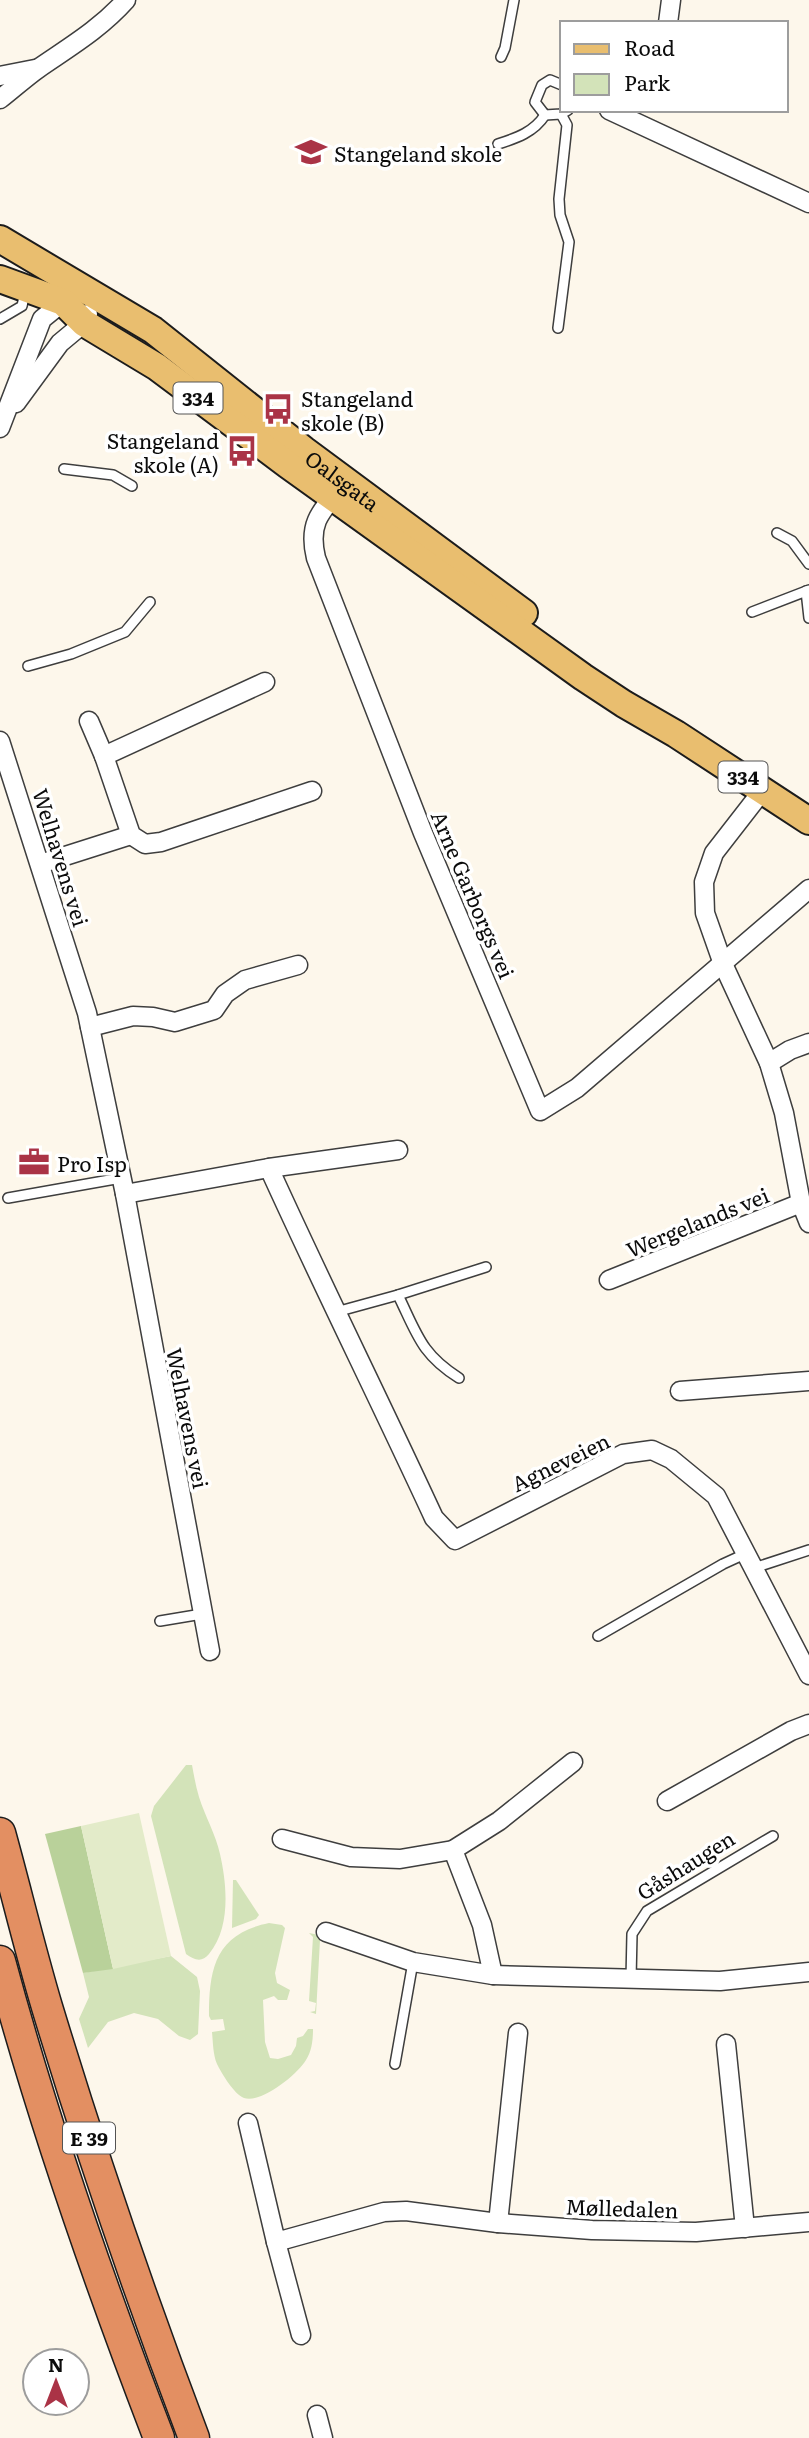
<svg xmlns="http://www.w3.org/2000/svg" width="809" height="2438" viewBox="0 0 809 2438" font-family="Literata,serif">
  <style>
    .green { fill: #d3e3b9 }
    .forest { fill: #b9d19a }
    .pitch { fill: #e3ebc9 }
    .lines { fill: none; stroke-linecap: round; stroke-linejoin: round }
    .service-casing { stroke: #3e3e3e; stroke-width: 12 }
    .minor-casing { stroke: #3e3e3e; stroke-width: 21 }
    .primary-casing { stroke: #1c1c1c; stroke-width: 30 }
    .motorway-casing { stroke: #1c1c1c; stroke-width: 33 }
    .service { stroke: #fff; stroke-width: 9 }
    .minor { stroke: #fff; stroke-width: 18 }
    .primary { stroke: #e9be6f; stroke-width: 26 }
    .motorway { stroke: #e38f62; stroke-width: 30 }
    .labels { text-anchor: middle; dominant-baseline: central; stroke-width: 7; stroke-linejoin: round; paint-order: stroke }
    .shield { fill: #fff; stroke: #545454; stroke-width: 2 }
    .shield-label { font-size: 19px; font-weight: bold; fill: #0b0b0b }
    .poi-label { font-size: 21px; fill: #0b0b0b; stroke: #fff; text-anchor: start }
    .street-label { font-size: 21px; fill: #0b0b0b; stroke: #fff }
  </style>
  <rect width="100%" height="100%" fill="#fdf7eb"/>
  <!-- green -->
  <g class="green">
    <path d="M186,1765H192C194,1776 196,1787 199,1797C205,1816 216,1835 220,1854C227,1885 231,1927 209,1954C202,1963 194,1960 186,1954L151,1816L154,1806Z"/>
    <polygon points="233,1880 236,1880 259,1915 256,1919 232,1928"/>
    <path d="M269,1923L282,1925L285,1928L275,1973L277,1983L290,1990L287,2000H278L274,1996L263,2000L265,2042L270,2058L278,2059L291,2055L296,2046L297,2038L303,2036L308,2029H313C313,2039 312,2051 306,2060C298,2074 261,2104 244,2098C234,2094 222,2074 217,2064C213,2055 213,2042 212,2032L225,2030L223,2019L211,2020L209,2016C209,1969 215,1934 269,1923Z"/>
    <polygon points="309,1933 319,1935 320,1940 316,2014 310,2012 315,2011 316,2003 309,2001 313,1937"/>
    <polygon points="171,1956 197,1977 200,1991 198,2034 190,2040 179,2036 158,2019 134,2013 108,2022 88,2048 79,2019 89,1997 83,1973"/>
  </g>
  <!-- forest -->
  <polygon class="forest" points="81,1826 113,1969 83,1973 45,1834"/>
  <!-- pitch -->
  <polygon class="pitch" points="139,1813 171,1956 113,1969 81,1826"/>
  <g class="lines">
    <defs>
      <g id="service">
        <polyline points="501,57 505,48 514,0"/>
        <polyline points="562,85 550,80 542,85 535,102 545,115 561,114 568,110"/>
        <path d="M498,144C517,138 534,132 545,115"/>
        <polyline points="0,319 22,306 25,292"/>
        <polyline points="558,328 569,242 560,215 559,199 567,125 561,114"/>
        <polyline points="64,469 113,475 132,486"/>
        <polyline points="777,533 792,541 809,564"/>
        <polyline points="806,591 809,618"/>
        <polyline points="752,612 809,590"/>
        <polyline points="28,666 71,654 125,632 150,602"/>
        <polyline points="8,1198 121,1178"/>
        <path d="M398,1295C417,1334 421,1354 459,1378"/>
        <polyline points="336,1312 398,1295 486,1267"/>
        <polyline points="754,1568 809,1550"/>
        <polyline points="160,1621 202,1614"/>
        <polyline points="598,1636 723,1564 747,1553"/>
        <polyline points="631,1979 632,1934 647,1911 773,1836"/>
        <polyline points="395,2064 413,1962"/>
      </g>
      <g id="minor">
        <polyline points="668,23 671,0"/>
        <polyline points="0,76 35,69"/>
        <path d="M0,99C13,89 26,77 39,68C71,46 100,29 126,0"/>
        <polyline points="609,110 809,203"/>
        <polyline points="16,403 60,343 84,323 88,314"/>
        <polyline points="0,428 42,319 63,302 69,301"/>
        <path d="M340,489C319,513 308,525 316,558L423,833L540,1111L577,1088L809,889"/>
        <polyline points="89,721 104,756 131,835 145,844 161,842 312,791"/>
        <polyline points="0,741 87,1013 125,1194 210,1651"/>
        <polyline points="104,756 265,682"/>
        <polyline points="763,790 714,853 704,882 705,913 723,964 769,1063 784,1113 801,1203 809,1223"/>
        <polyline points="40,864 131,835"/>
        <polyline points="90,1027 133,1016 153,1017 175,1022 214,1010 225,994 245,980 298,965"/>
        <polyline points="769,1063 790,1050 809,1043"/>
        <path d="M269,1168C322,1285 380,1401 434,1518L455,1540L623,1454L652,1450L671,1459L716,1496L809,1675"/>
        <polyline points="125,1194 269,1168 398,1150"/>
        <polyline points="609,1280 801,1203"/>
        <polyline points="680,1391 809,1381"/>
        <polyline points="667,1801 791,1731 809,1724"/>
        <polyline points="282,1839 351,1857 400,1859 453,1850 499,1821 573,1762"/>
        <polyline points="453,1850 482,1925 493,1975"/>
        <polyline points="326,1932 413,1962 493,1975 720,1981 809,1972"/>
        <polyline points="726,2044 745,2228"/>
        <polyline points="248,2123 276,2242 384,2212 406,2211 498,2223 592,2230 696,2232 809,2222"/>
        <polyline points="498,2223 518,2033"/>
        <polyline points="276,2242 301,2335"/>
        <polyline points="317,2415 323,2438"/>
      </g>
      <g id="primary">
        <path id="s1" d="M0,239L153,330L304,450L524,613"/>
        <polyline points="0,279 63,302 84,323 157,367 288,465 583,677 624,704 676,734 809,821"/>
      </g>
      <g id="motorway">
        <path d="M0,1833C16,1891 30,1950 47,2007C91,2152 140,2296 194,2438"/>
        <path d="M0,1961C43,2122 99,2282 159,2438"/>
      </g>
    </defs>
    <!-- service casing -->
    <use href="#service" class="service-casing"/>
    <!-- minor casing -->
    <use href="#minor" class="minor-casing"/>
    <!-- primary casing -->
    <use href="#primary" class="primary-casing"/>
    <!-- motorway casing -->
    <use href="#motorway" class="motorway-casing"/>
    <!-- service -->
    <use href="#service" class="service"/>
    <!-- minor -->
    <use href="#minor" class="minor"/>
    <!-- primary -->
    <use href="#primary" class="primary"/>
    <!-- motorway -->
    <use href="#motorway" class="motorway"/>
  </g>
  <!-- icons -->
  <defs>
    <symbol id="school-bare" viewBox="-9 -9 18 18"><path d="M0-5L7-2L0 1L-7-2ZM-4 1L0 2.5L4 1V4Q0 6-4 4Z" fill="#aa3346" stroke="#fff" stroke-width="2.5" paint-order="stroke"/></symbol>
    <symbol id="bus-bare" viewBox="-9 -9 18 18"><path d="M-5-6H5V4H4V6H2V4H-2V6H-4V4H-5ZM-3.5-4V0h7V-4ZM-3.5 1.2v1.5H-2V1.2ZM2 1.2v1.5H3.5V1.2Z" fill="#aa3346" stroke="#fff" stroke-width="2.5" paint-order="stroke"/></symbol>
    <symbol id="office-bare" viewBox="-9 -9 18 18"><path d="M-6-3h4V-5.5h4V-3h4V5H-6ZM-1-4.5V-3h2v-1.5ZM-6 0V1H6V0Z" fill="#aa3346" stroke="#fff" stroke-width="2.5" paint-order="stroke"/></symbol>
  </defs>
  <g fill-rule="evenodd">
    <use href="#school-bare" x="289" y="130" width="44" height="44"/>
    <use href="#bus-bare" x="256" y="387" width="44" height="44"/>
    <use href="#bus-bare" x="220" y="429" width="44" height="44"/>
    <use href="#office-bare" x="12" y="1140" width="44" height="44"/>
  </g>
  <g class="labels">
    <!-- shield labels -->
    <g class="shield">
      <rect x="173.5" y="382.5" width="49" height="31" rx="5"/>
      <rect x="718.5" y="761.5" width="49" height="31" rx="5"/>
      <rect x="63" y="2122.5" width="52" height="31" rx="5"/>
    </g>
    <g class="shield-label">
      <text x="198" y="398">334</text>
      <text x="743" y="777">334</text>
      <text x="89" y="2138">E 39</text>
    </g>
    <!-- poi labels -->
    <g class="poi-label">
      <text x="334" y="152">Stangeland skole</text>
      <text x="301" y="397">Stangeland<tspan x="301" dy="24">skole (B)</tspan></text>
      <text x="219" y="439" text-anchor="end">Stangeland<tspan x="219" dy="24">skole (A)</tspan></text>
      <text x="57" y="1162">Pro Isp</text>
    </g>
    <!-- street labels -->
    <g class="street-label">
      <text stroke="none"><textPath href="#s1" startOffset="420">Oalsgata</textPath></text>
      <text transform="translate(62 857) rotate(73)">Welhavens vei</text>
      <text transform="translate(474 894) rotate(67)">Arne Garborgs vei</text>
      <text transform="translate(697 1221) rotate(-22)">Wergelands vei</text>
      <text transform="translate(189 1418) rotate(79)">Welhavens vei</text>
      <text transform="translate(560 1461) rotate(-26)">Agneveien</text>
      <text transform="translate(685 1864) rotate(-32)">Gåshaugen</text>
      <text transform="translate(622 2207) rotate(2)">Mølledalen</text>
    </g>
  </g>
  <!-- legend -->
  <rect x="560" y="21" width="228" height="91" fill="#ffffff" stroke="#9d9d9d" stroke-width="2"/>
  <rect x="574" y="44" width="35" height="10" fill="#e9be6f" stroke="#9d9d9d" stroke-width="2"/>
  <text x="624" y="56" font-size="21" fill="#0b0b0b">Road</text>
  <rect x="574" y="74" width="35" height="21" fill="#d3e3b9" stroke="#9d9d9d" stroke-width="2"/>
  <text x="624" y="91" font-size="21" fill="#0b0b0b">Park</text>
  <!-- north arrow -->
  <g transform="translate(56 2382)"><circle r="33" fill="#ffffff" stroke="#9d9d9d" stroke-width="2"/>
  <path d="M0-5L12 26L0 18L-12 26Z" fill="#aa3346"/>
  <text y="-10" font-size="19" font-weight="bold" text-anchor="middle" fill="#0b0b0b">N</text>
  </g>
</svg>
